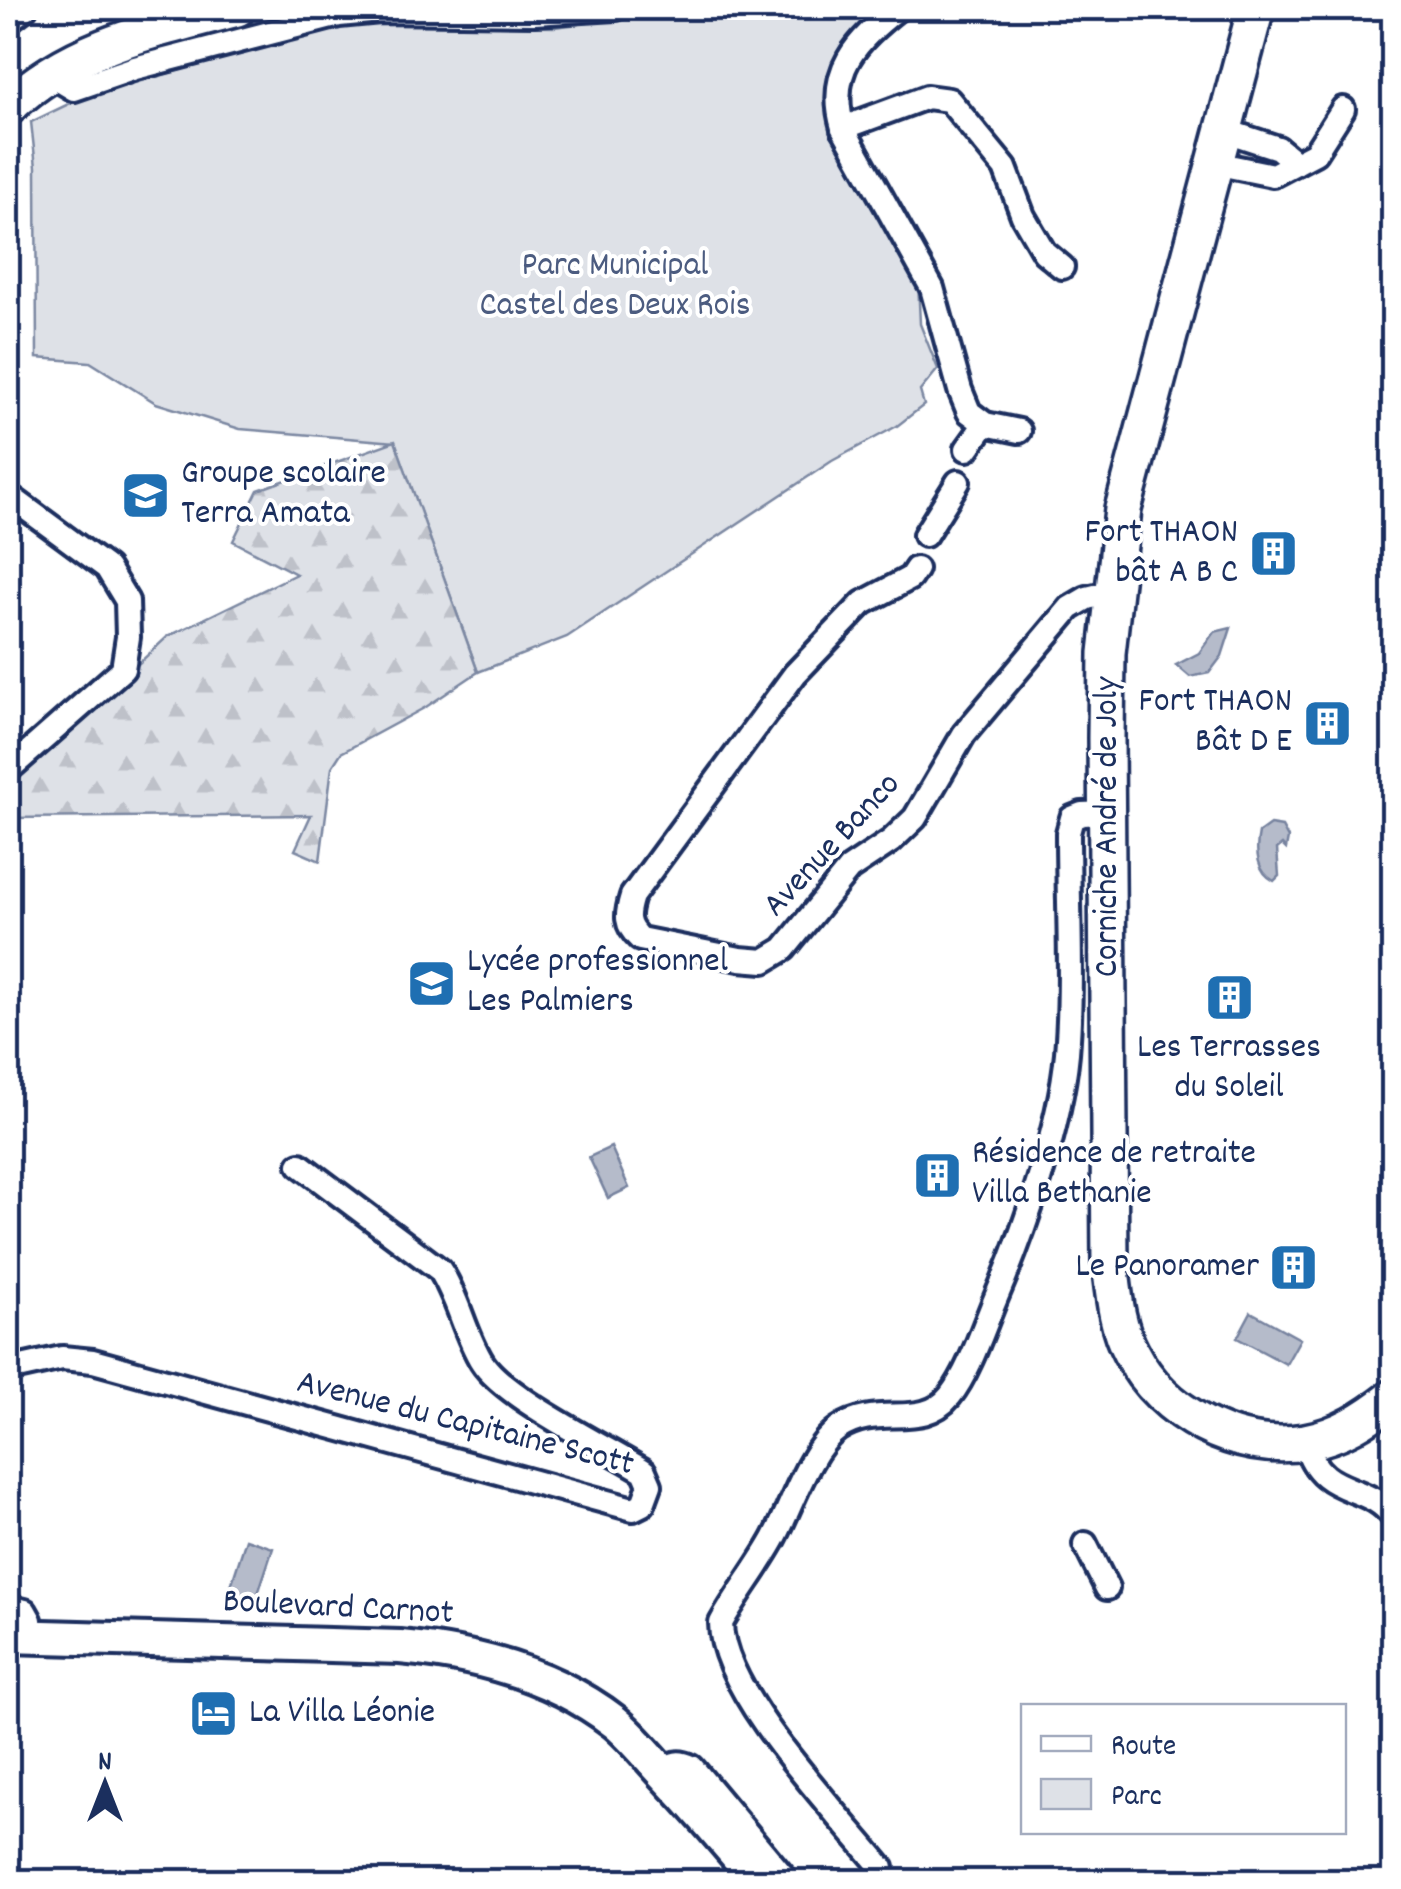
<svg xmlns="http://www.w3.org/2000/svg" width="1401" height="1889" viewBox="0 0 1401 1889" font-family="Dekko,sans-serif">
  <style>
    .green { fill: #dee1e7; stroke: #7c88a2; stroke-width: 2.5 }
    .forest { fill: url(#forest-firs); stroke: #7c88a2; stroke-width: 2.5 }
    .water { fill: #b5bbca; stroke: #77839f; stroke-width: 2.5 }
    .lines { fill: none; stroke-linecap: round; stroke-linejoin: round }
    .street-casing { stroke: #1b2f5e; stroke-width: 30 }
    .secondary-casing { stroke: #1b2f5e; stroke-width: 40 }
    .primary-casing { stroke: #1b2f5e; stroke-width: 42 }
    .street { stroke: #fff; stroke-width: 22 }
    .secondary { stroke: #fff; stroke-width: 32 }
    .primary { stroke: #fff; stroke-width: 35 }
    .labels { text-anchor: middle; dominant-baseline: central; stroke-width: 8; stroke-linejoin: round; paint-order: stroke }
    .park-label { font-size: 35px; fill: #4c5c80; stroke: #fff }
    .poi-label { font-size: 35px; fill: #1b2f5e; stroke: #fff; text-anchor: start }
    .street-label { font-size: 35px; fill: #1b2f5e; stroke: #fff }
  </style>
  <defs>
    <pattern id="forest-firs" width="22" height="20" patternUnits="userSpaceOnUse" patternTransform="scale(2.5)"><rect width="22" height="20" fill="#dee1e7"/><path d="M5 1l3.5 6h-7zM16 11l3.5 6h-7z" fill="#bec1c9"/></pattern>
  </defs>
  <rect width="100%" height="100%" fill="#fff"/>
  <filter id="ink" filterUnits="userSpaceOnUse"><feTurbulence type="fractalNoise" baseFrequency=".01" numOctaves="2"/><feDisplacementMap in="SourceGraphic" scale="20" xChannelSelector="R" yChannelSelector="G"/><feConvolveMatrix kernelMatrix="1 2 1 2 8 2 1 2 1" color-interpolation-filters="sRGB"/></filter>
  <g filter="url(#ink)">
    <!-- green -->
    <polygon class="green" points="709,8 885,8 833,72 918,280 920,324 938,369 920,391 924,405 897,426 832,461 567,637 478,672 395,442 240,429 156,403 90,362 37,358 36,167 31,122 81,98 321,30 372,23 554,27"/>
    <!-- forest -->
    <polygon class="forest" points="395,441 478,672 426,707 341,753 332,767 320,861 295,850 311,815 8,818 8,785 167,637 296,574 233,541 258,490"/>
    <!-- water -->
    <g class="water">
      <polygon points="1231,628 1222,656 1209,673 1190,677 1176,665 1199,653 1214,632"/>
      <path d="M1270,825L1282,827L1288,838L1286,849L1282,845L1277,849L1279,876L1274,881C1257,872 1255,852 1259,833Z"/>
      <polygon points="611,1147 629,1188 608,1198 589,1157"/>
      <polygon points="1251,1312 1300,1339 1286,1364 1237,1338"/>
      <polygon points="246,1539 273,1548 256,1600 229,1592"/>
    </g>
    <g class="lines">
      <defs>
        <g id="street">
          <path d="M898,8C857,41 826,70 843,128L932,288L960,390L969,412L985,424L1019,431"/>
          <polyline points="8,21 25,8"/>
          <polyline points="49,74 74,89 135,68 339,15 380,11 534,13 616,8"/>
          <polyline points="843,128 927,97 949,100 1005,168 1023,216 1044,252 1062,267"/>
          <polyline points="1223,130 1278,148 1296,163"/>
          <polyline points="1214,163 1273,175 1315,153 1343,109"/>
          <polyline points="967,449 985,424"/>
          <polyline points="8,495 107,568 127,601 128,637 123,669 8,770"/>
          <polyline points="925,535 958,482"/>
          <path d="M916,569L910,578L863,603L795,674L632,896C626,915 625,925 640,939L740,959L764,961L784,949L849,869L891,841L915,818L964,734L1070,608L1087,598L1112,592"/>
          <path d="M8,1370L62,1358L93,1361L633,1509L643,1504L650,1485L644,1471C605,1447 504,1397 482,1362C464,1333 459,1299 440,1270L300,1165"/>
          <path d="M1305,1442C1321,1500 1367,1480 1394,1518"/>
          <polyline points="1085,1544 1107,1588"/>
          <polyline points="8,1607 25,1611 30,1620 31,1637"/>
          <path d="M663,1772C673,1762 679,1761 692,1767L788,1882"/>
          <path d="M882,1882V1868C837,1812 721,1693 721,1623C737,1594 758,1568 774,1539C791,1508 809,1449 838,1429C877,1402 922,1431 950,1396C969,1372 983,1329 995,1300C1025,1230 1060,1128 1067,1053C1073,981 1068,905 1068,833L1072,818L1082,814L1107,813"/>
        </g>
        <path id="secondary" d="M8,1636L400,1647C477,1654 553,1674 615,1722C633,1737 647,1755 663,1772C696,1807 728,1844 759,1882"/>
        <g id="primary">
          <path d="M1256,8L1123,509L1107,653L1106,738L1110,1263C1114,1294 1116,1325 1131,1353C1162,1414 1237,1453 1305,1442C1340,1436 1367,1418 1394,1397"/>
          <path d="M8,107C72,46 154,30 237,8"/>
        </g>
      </defs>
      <!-- street casing -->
      <use href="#street" class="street-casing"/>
      <!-- secondary casing -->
      <use href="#secondary" class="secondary-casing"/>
      <!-- primary casing -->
      <use href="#primary" class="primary-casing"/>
      <!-- street -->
      <use href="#street" class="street"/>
      <!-- secondary -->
      <use href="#secondary" class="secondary"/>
      <!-- primary -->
      <use href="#primary" class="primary"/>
    </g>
  </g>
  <!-- icons -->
  <defs>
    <symbol id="school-square" viewBox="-11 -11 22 22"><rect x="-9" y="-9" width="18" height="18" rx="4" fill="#1f6fb2" stroke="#fff"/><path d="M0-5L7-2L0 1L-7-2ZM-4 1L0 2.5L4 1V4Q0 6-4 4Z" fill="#fff"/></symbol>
    <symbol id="building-square" viewBox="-11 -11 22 22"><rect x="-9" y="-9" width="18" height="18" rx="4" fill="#1f6fb2" stroke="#fff"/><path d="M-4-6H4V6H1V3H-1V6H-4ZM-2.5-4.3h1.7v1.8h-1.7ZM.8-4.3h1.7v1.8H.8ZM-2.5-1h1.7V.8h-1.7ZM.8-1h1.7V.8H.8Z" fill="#fff"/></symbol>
    <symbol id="hotel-square" viewBox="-11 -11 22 22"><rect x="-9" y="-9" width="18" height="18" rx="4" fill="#1f6fb2" stroke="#fff"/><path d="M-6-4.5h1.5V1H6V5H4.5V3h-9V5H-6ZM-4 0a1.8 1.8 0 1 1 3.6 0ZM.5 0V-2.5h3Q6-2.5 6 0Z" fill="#fff"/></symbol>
  </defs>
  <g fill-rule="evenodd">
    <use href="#school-square" x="118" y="468" width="55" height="55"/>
    <use href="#building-square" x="1246" y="526" width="55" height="55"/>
    <use href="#building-square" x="1300" y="696" width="55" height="55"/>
    <use href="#school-square" x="404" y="956" width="55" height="55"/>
    <use href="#building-square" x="1202" y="970" width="55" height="55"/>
    <use href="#building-square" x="910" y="1148" width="55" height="55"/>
    <use href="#building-square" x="1266" y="1240" width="55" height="55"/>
    <use href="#hotel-square" x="186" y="1686" width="55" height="55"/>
  </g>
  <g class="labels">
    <!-- park labels -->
    <g class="park-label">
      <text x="615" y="267">Parc Municipal<tspan x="615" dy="40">Castel des Deux Rois</tspan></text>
    </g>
    <!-- poi labels -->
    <g class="poi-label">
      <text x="181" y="475">Groupe scolaire<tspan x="181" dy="40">Terra Amata</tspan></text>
      <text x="1238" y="534" text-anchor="end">Fort THAON<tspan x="1238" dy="40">bât A B C</tspan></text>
      <text x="1292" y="703" text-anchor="end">Fort THAON<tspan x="1292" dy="40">Bât D E</tspan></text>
      <text x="467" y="963">Lycée professionnel<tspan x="467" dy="40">Les Palmiers</tspan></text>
      <text x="1229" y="1049" text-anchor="middle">Les Terrasses<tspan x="1229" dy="40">du Soleil</tspan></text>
      <text x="972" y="1155">Résidence de retraite<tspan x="972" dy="40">Villa Bethanie</tspan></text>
      <text x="1259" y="1268" text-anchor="end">Le Panoramer</text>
      <text x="249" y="1714">La Villa Léonie</text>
    </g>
    <!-- street labels -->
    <g class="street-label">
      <text transform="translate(1109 827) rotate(-90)">Corniche André de Joly</text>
      <text transform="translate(833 846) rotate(-47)">Avenue Banco</text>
      <text transform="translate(465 1425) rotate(14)">Avenue du Capitaine Scott</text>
      <text transform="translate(338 1609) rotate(3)">Boulevard Carnot</text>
    </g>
  </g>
  <!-- margin -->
  <rect width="1401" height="1889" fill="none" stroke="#fff" stroke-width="40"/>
  <rect x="20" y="20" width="1361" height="1849" fill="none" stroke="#1b2f5e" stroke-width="4" filter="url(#ink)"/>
  <!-- legend -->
  <rect x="1021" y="1704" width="325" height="130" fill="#ffffff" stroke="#a4acbf" stroke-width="2.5"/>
  <rect x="1041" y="1736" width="50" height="15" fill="#ffffff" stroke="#a4acbf" stroke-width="2.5"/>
  <text x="1111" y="1754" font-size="30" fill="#1b2f5e">Route</text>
  <rect x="1041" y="1779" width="50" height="30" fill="#dee1e7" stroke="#a4acbf" stroke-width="2.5"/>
  <text x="1111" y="1804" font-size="30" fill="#1b2f5e">Parc</text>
  <!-- north arrow -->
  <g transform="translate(105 1784)" stroke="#ffffff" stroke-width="8" paint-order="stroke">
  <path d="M0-8L18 38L0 25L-18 38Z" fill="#1b2f5e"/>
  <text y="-15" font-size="28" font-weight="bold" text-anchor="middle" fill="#1b2f5e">N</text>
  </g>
</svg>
